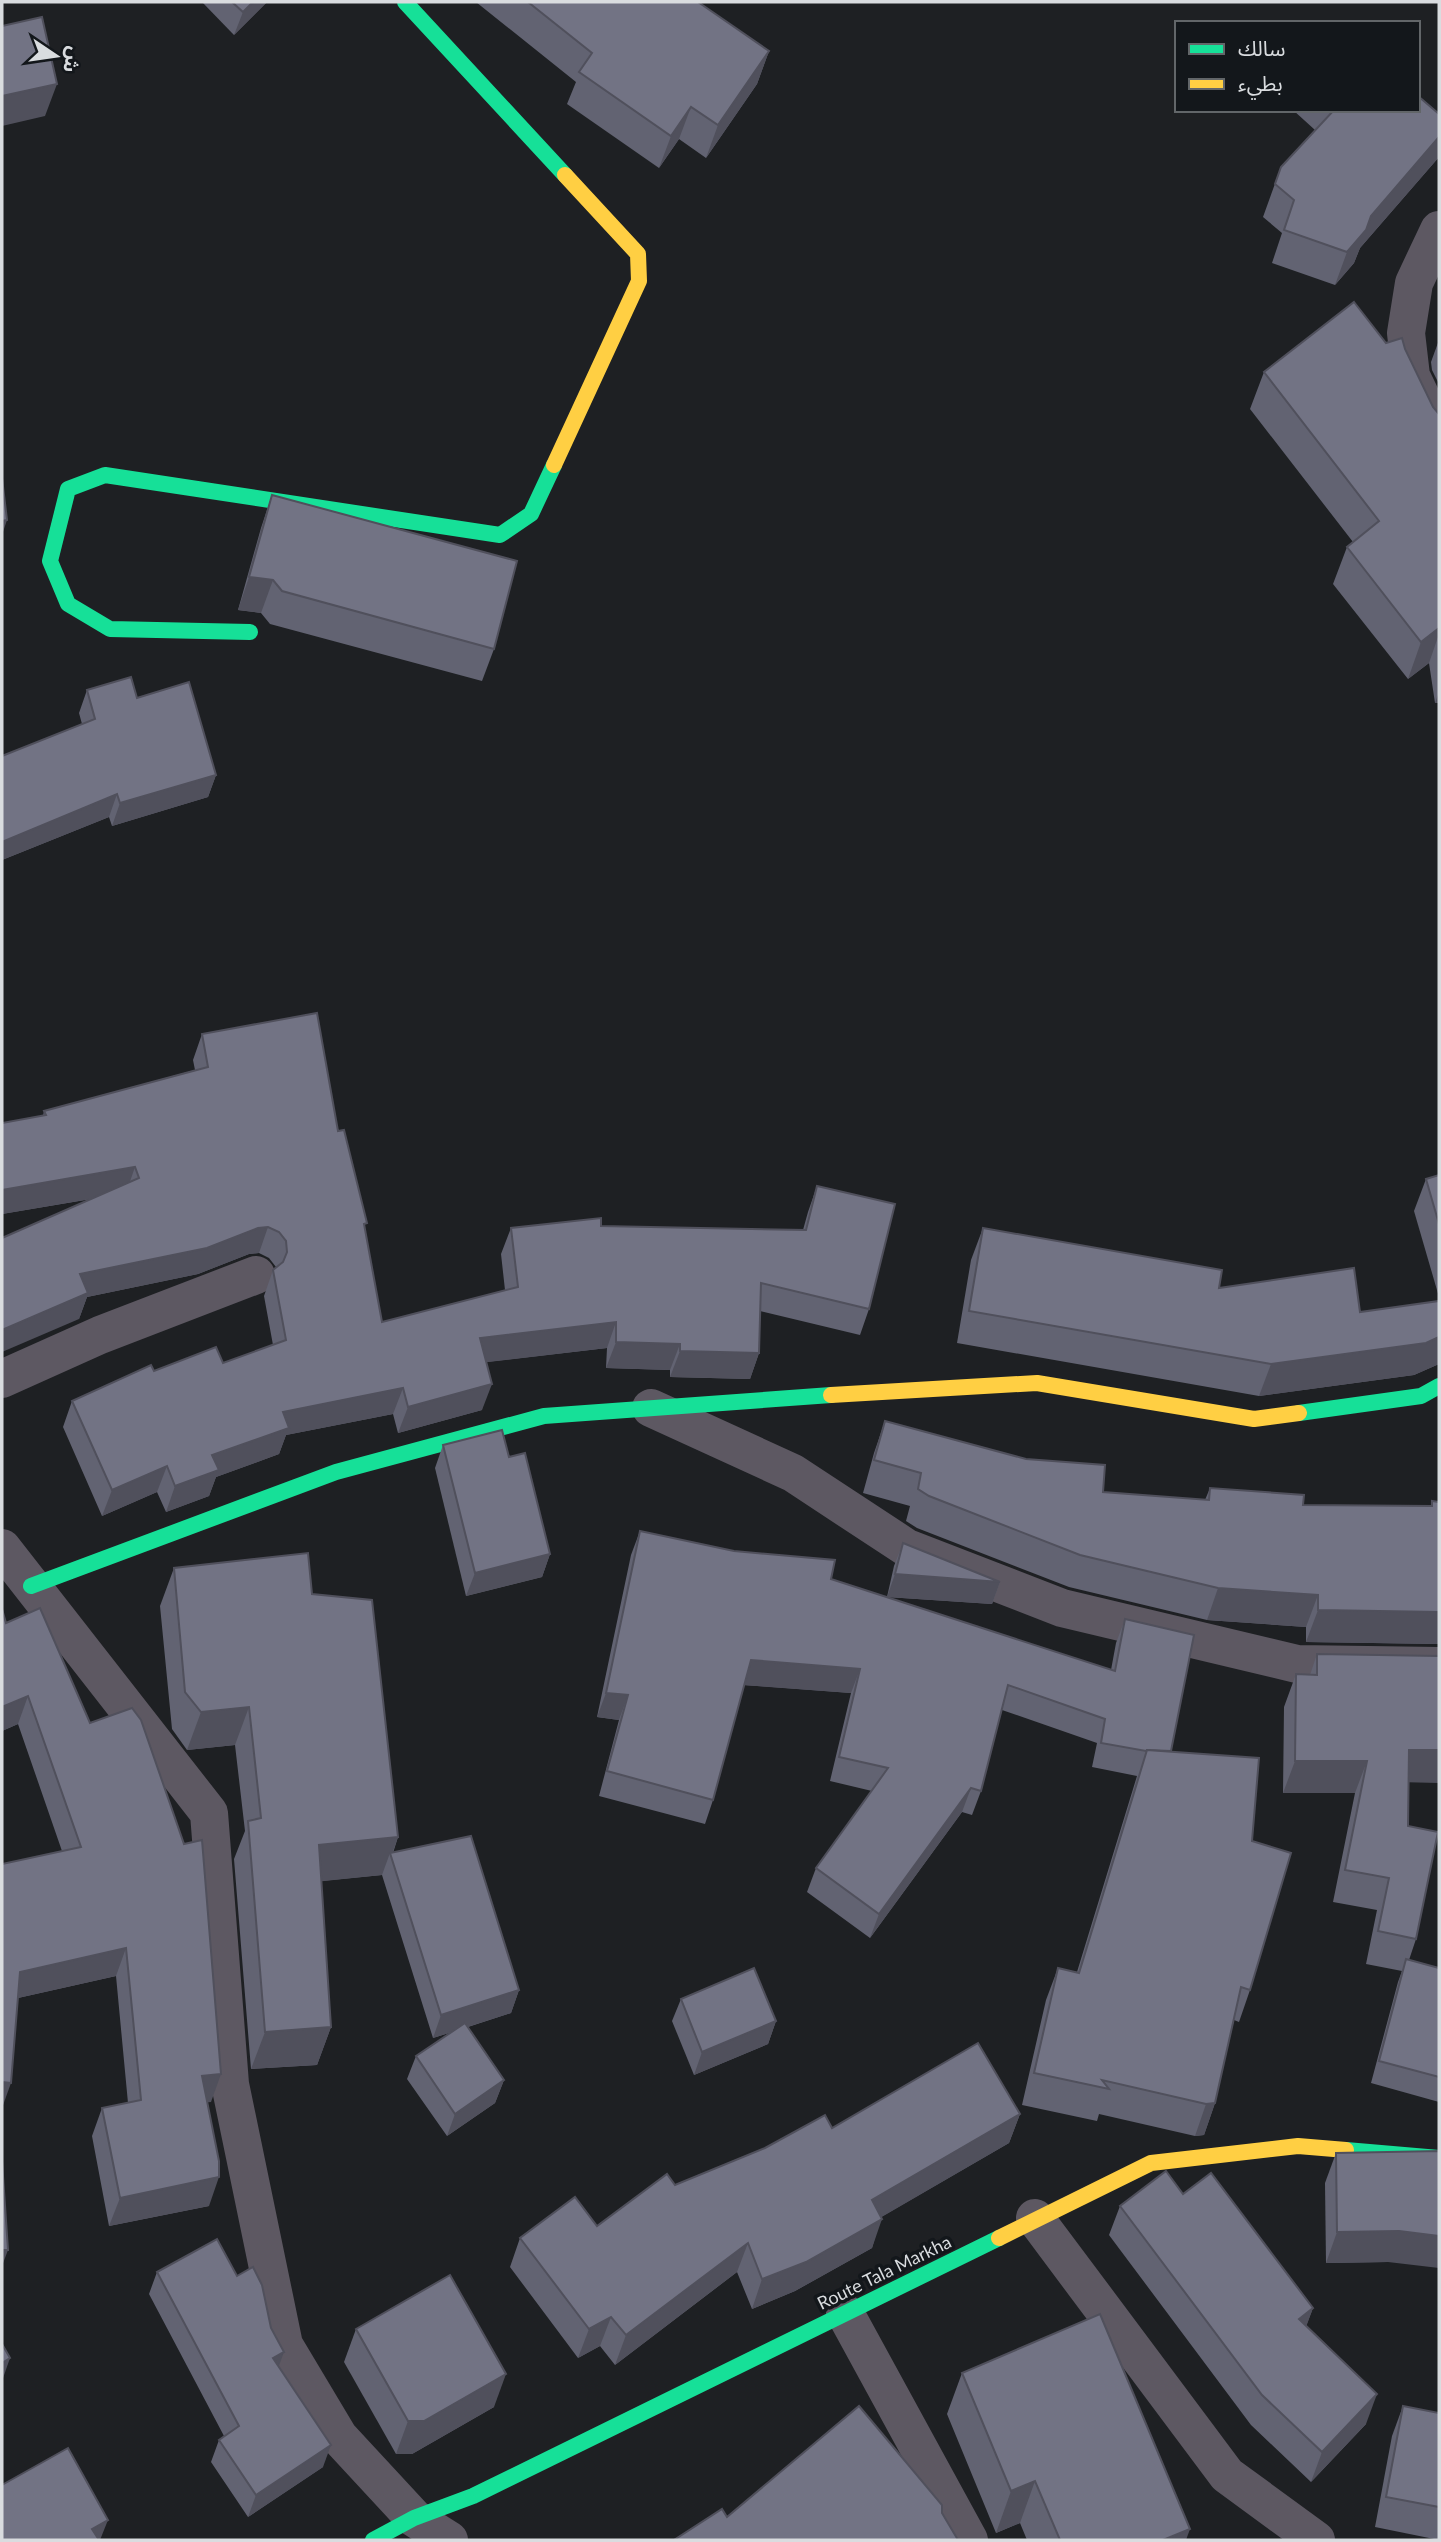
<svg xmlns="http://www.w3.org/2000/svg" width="1441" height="2542" viewBox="0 0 1441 2542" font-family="Lato,'Noto Sans Arabic',sans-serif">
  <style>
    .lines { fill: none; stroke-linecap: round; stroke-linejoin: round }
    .street { stroke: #5d5862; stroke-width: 38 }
    .fast { stroke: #16e098; stroke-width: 16 }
    .slow { stroke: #ffcf43; stroke-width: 16 }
    .wall { fill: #626372 }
    .shaded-wall { fill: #50505c }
    .building { fill: #727384; stroke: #50505c; stroke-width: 2 }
    .labels { text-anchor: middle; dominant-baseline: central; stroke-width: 7; stroke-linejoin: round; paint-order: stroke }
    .street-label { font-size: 18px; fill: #d9dcdf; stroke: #13171b }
  </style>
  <rect width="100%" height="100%" fill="#1e2023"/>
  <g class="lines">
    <!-- street -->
    <g class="street">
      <polyline points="1439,230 1414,283 1406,333 1411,376 1439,434"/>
      <polyline points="2,1379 100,1335 256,1275"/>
      <polyline points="651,1408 793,1473 907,1548 1062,1608 1297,1664 1439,1666"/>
      <polyline points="2,1548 209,1813 230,2084 284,2345 339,2437 414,2518 449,2540"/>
      <polyline points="1035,2218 1227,2475 1316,2540"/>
      <polyline points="845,2313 969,2540"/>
    </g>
    <!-- fast -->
    <g class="fast">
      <polyline points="405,2 565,175"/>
      <polyline points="250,632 110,629 68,604 50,561 68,489 105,475 500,535 531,514 554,465"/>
      <polyline points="1299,1413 1421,1396 1439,1386"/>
      <polyline points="31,1586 336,1472 544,1416 831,1395"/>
      <polyline points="1346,2150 1439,2158"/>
      <polyline points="373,2540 414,2518 473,2496 999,2238"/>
    </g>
    <!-- slow -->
    <g class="slow">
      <polyline points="554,465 639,281 638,254 565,175"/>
      <polyline points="831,1395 1037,1383 1254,1419 1299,1413"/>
      <polyline points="999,2238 1151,2163 1298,2146 1346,2150"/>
    </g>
  </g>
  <!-- wall -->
  <g class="wall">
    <polygon points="202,2 267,2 234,35"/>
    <polygon points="476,2 698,2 769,51 757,84 706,158 679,139 659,168 567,104 576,82"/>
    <polygon points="1293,110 1418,110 1439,157 1360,248 1354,263 1335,285 1272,263 1282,233 1263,217 1281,167 1315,130"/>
    <polygon points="1439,340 1439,384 1432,370 1431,362"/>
    <polygon points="1386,343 1405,349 1433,407 1439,414 1439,703 1435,703 1429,663 1408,679 1333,584 1347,547 1353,542 1250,409 1264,372"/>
    <polygon points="272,495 494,649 482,681 270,624 261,613 238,610 261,528"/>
    <polygon points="87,690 137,698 216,775 208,797 112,826 109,817 2,860 2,756 82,724 79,713"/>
    <polygon points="202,1034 338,1131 365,1229 382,1322 505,1290 501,1254 511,1228 601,1226 803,1230 808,1212 817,1186 869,1309 860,1335 760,1311 759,1353 750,1379 670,1377 670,1370 606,1368 607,1348 486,1362 482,1410 398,1433 393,1414 286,1435 279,1454 216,1477 209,1496 166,1512 157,1492 102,1516 63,1427 72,1401 154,1371 223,1363 273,1345 264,1296 273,1270 276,1267 269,1258 259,1253 249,1254 198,1274 87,1297 79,1319 91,1199 2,1214 2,1123 43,1116 44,1111 195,1070 193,1060"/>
    <polygon points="1439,1175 1439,1297 1414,1211 1426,1179"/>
    <polygon points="983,1228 1219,1288 1360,1312 1439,1301 1439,1364 1414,1375 1259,1396 957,1343 971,1260"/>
    <polygon points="885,1421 1103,1492 1205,1500 1210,1488 1303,1505 1431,1506 1432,1501 1439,1502 1439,1644 1306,1642 1306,1627 1207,1620 1069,1587 917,1528 906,1521 910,1506 863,1493 874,1453"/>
    <polygon points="443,1445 509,1457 550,1554 542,1577 466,1596 435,1468"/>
    <polygon points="640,1531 831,1579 1111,1670 1116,1643 1125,1619 1171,1751 1252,1841 1250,1990 1239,2022 1234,2020 1215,2103 1204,2135 1195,2136 1099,2114 1097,2121 1022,2105 1046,2000 1058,1968 1077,1972 1137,1776 1092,1767 1097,1743 1002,1710 981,1791 972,1815 962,1812 870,1938 807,1892 816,1868 872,1791 830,1781 851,1693 744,1685 713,1800 705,1824 599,1796 619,1720 597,1717 631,1555"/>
    <polygon points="903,1543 1000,1582 992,1604 887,1597 894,1566"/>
    <polygon points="174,1568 312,1594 398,1837 393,1853 519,1990 511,2013 468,2027 504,2080 495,2103 447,2136 407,2079 416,2056 452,2032 433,2038 382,1875 321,1881 331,2027 317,2065 251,2069 234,1859 245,1831 235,1745 187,1750 172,1729 160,1606"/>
    <polygon points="2,1609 6,1623 211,2102 207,2102 209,2206 109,2226 92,2136 102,2108 128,2103 116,1976 18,1998 2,1864 62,1851 18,1724 2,1731"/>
    <polygon points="1317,1654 1409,1782 1408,1826 1416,1939 1409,1960 1439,1968 1439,2102 1371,2083 1398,1982 1402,1971 1366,1964 1377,1910 1333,1902 1355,1793 1283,1793 1284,1707 1296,1674 1310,1675"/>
    <polygon points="681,1999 776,2021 768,2044 694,2075 672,2021"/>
    <polygon points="1020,2114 1009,2143 881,2217 872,2248 795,2291 752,2309 737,2272 615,2365 600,2346 578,2358 510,2267 520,2238 597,2226 675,2185 832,2128"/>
    <polygon points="1336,2153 1388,2262 1326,2263 1325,2183"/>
    <polygon points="1183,2194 1313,2308 1306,2326 1366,2424 1311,2482 1251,2425 1109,2235 1120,2206"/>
    <polygon points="157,2272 237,2276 323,2467 248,2517 211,2462 219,2440 224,2436 149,2294"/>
    <polygon points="356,2329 494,2407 412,2454 396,2454 344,2362"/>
    <polygon points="962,2373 1186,2540 1027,2540 1020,2523 996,2533 947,2414"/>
    <polygon points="1403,2406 1439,2413 1439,2540 1375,2527 1392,2436"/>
  </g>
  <!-- shaded-wall -->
  <g class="shaded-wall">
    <polygon points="253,2 267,2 234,35 243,12"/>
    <polygon points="769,51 757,84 706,158 718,125"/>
    <polygon points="57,84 45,116 2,126 2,96"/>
    <polygon points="691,107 679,139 659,168 671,136"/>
    <polygon points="1439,137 1439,157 1360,248 1354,263 1335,285 1347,252 1371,216"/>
    <polygon points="7,520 2,535 2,521"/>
    <polygon points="249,577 273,580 261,613 238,610"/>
    <polygon points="1439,628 1439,634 1429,663 1408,679 1421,642"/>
    <polygon points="1439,692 1439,703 1435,703"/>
    <polygon points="216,775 208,797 112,826 120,803"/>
    <polygon points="117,794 109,817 2,860 2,842 7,839"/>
    <polygon points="135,1167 126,1193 2,1214 2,1190"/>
    <polygon points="268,1227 259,1253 249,1254 198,1274 87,1297 79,1319 2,1352 2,1330 80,1274 258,1228"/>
    <polygon points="616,1322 607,1348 471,1364 480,1338"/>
    <polygon points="1439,1337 1439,1364 1414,1375 1259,1396 1271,1364"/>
    <polygon points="616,1342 680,1344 670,1370 606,1368"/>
    <polygon points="680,1351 759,1353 750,1379 670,1377"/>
    <polygon points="492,1384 482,1410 398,1433 408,1407"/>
    <polygon points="403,1388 393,1414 286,1435 279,1454 216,1477 209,1496 166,1512 175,1486 212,1455 283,1412"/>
    <polygon points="167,1466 157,1492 102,1516 112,1490"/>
    <polygon points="550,1554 542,1577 466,1596 475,1573"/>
    <polygon points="895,1574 1000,1582 992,1604 887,1597"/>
    <polygon points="1218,1588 1318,1595 1306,1627 1207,1620"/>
    <polygon points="1318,1610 1439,1612 1439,1644 1306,1642"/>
    <polygon points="751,1660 860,1669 851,1693 742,1685"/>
    <polygon points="606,1693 628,1695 619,1720 597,1717"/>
    <polygon points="28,1696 18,1724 2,1731 2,1707"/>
    <polygon points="249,1707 235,1745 187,1750 201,1712"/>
    <polygon points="1409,1750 1439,1750 1439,1783 1397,1782"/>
    <polygon points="1295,1761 1367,1761 1355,1793 1283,1793"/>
    <polygon points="971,1788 962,1812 870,1938 879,1914"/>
    <polygon points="398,1837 391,1857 390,1853 382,1875 305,1883 319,1845"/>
    <polygon points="126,1948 116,1976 9,2000 20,1972"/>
    <polygon points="519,1990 511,2013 433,2038 441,2015"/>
    <polygon points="776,2021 768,2044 694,2075 702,2052"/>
    <polygon points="331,2027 317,2065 251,2069 265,2032"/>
    <polygon points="221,2074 211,2102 192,2104 202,2076"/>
    <polygon points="504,2080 495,2103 447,2136 455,2114"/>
    <polygon points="2,2082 11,2083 2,2108"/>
    <polygon points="1215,2103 1204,2135 1195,2136 1206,2104"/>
    <polygon points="1020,2114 1009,2143 861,2229 872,2200"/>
    <polygon points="219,2177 209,2206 109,2226 120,2198"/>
    <polygon points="882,2219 872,2248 795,2291 752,2309 762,2279"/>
    <polygon points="1399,2231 1439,2236 1439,2268 1388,2262 1326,2263 1337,2232"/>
    <polygon points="748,2243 737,2272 615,2365 626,2335"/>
    <polygon points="2,2250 8,2250 2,2266"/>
    <polygon points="1313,2308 1302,2338 1299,2319"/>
    <polygon points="611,2317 600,2346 578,2358 589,2329"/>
    <polygon points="284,2352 276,2374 273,2358"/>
    <polygon points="10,2358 2,2381 2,2363"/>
    <polygon points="506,2374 494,2407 412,2454 396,2454 408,2421"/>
    <polygon points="1377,2394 1366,2424 1311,2482 1322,2452"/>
    <polygon points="331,2445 323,2467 248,2517 256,2495"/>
    <polygon points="1035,2481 1020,2523 996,2533 1011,2491"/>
    <polygon points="108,2520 100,2540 88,2540 92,2529"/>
    <polygon points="1190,2529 1186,2540 1163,2540"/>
  </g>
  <!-- building -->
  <g class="building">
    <polygon points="232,2 253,2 243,12"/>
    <polygon points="528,2 698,2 769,51 718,125 691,107 671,136 579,72 592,53"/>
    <polygon points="42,17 57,84 2,96 2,26"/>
    <polygon points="1418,96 1439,114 1439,137 1371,216 1366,230 1347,252 1284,230 1294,200 1275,184 1281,167 1334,110 1418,110"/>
    <polygon points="1354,302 1386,343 1402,338 1405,349 1433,407 1439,414 1439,628 1421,642 1347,547 1379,521 1264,372"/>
    <polygon points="2,478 7,520 2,521"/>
    <polygon points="272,495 517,561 494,649 282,591 273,580 249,577"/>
    <polygon points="131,677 137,698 189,682 216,775 120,803 117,794 2,842 2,756 95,719 87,690"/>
    <polygon points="317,1013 338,1131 344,1130 367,1223 364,1224 382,1322 518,1287 511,1228 601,1218 601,1226 806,1230 817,1186 895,1204 869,1309 761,1283 759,1353 680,1351 680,1344 616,1342 616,1322 480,1338 492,1384 408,1407 403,1388 283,1412 289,1428 212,1455 219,1470 175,1486 167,1466 112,1490 72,1401 151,1365 154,1371 216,1347 223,1363 286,1340 273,1270 283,1262 287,1252 286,1241 279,1232 268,1227 258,1228 207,1248 80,1274 88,1293 2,1330 2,1238 139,1178 135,1167 2,1190 2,1123 46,1115 44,1111 208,1067 202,1034"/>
    <polygon points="1439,1175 1439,1224 1426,1179"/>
    <polygon points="983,1228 1222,1270 1219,1288 1354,1268 1360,1312 1439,1301 1439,1337 1426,1343 1271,1364 969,1311"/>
    <polygon points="885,1421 1026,1459 1105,1465 1103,1492 1209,1500 1210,1488 1304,1495 1303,1505 1432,1506 1432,1501 1439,1502 1439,1612 1318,1610 1318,1595 1218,1588 1080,1555 929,1496 918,1489 921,1473 874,1460"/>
    <polygon points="502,1430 509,1457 525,1453 550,1554 475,1573 443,1445"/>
    <polygon points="640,1531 734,1551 835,1560 831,1579 1115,1671 1125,1619 1194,1635 1171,1751 1147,1750 1146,1751 1101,1743 1105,1719 1008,1685 981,1791 971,1788 879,1914 816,1868 888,1768 839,1757 860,1669 751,1660 713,1800 607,1771 628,1695 606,1693"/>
    <polygon points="903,1543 1000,1582 895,1574"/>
    <polygon points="308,1553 312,1594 372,1600 398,1837 319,1845 331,2027 265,2032 248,1821 261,1818 249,1707 201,1712 185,1692 174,1568"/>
    <polygon points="40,1608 90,1723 132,1708 141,1720 184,1844 202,1840 221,2074 202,2076 219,2161 219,2177 120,2198 102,2108 141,2100 126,1948 20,1972 11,2083 2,2082 2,1864 81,1847 28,1696 2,1707 2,1609 6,1623"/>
    <polygon points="1317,1654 1439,1656 1439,1750 1409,1750 1408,1826 1438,1832 1416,1939 1378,1931 1389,1878 1345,1870 1367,1761 1295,1761 1296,1674 1317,1675"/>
    <polygon points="1147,1750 1259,1758 1252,1841 1291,1853 1250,1990 1241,1987 1215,2103 1206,2104 1102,2080 1109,2089 1034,2073 1058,1968 1079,1973"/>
    <polygon points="471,1836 519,1990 441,2015 390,1853"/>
    <polygon points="1406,1959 1439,1968 1439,2077 1379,2061"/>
    <polygon points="754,1968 776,2021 702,2052 681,1999"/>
    <polygon points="465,2023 504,2080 455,2114 416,2056"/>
    <polygon points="978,2043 1020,2114 872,2200 882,2219 806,2262 762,2279 748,2243 626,2335 611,2317 589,2329 520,2238 575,2197 597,2226 667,2174 675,2185 765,2148 825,2115 832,2128"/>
    <polygon points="1439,2151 1439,2236 1399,2231 1337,2232 1336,2153"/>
    <polygon points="2,2161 8,2250 2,2250"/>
    <polygon points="1166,2171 1183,2194 1211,2173 1313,2308 1299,2319 1377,2394 1322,2452 1262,2395 1120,2206"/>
    <polygon points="217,2239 237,2276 253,2267 262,2285 271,2328 284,2352 273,2358 331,2445 256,2495 219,2440 239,2426 157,2272"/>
    <polygon points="450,2275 506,2374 424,2421 408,2421 356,2329"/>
    <polygon points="1100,2314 1190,2529 1163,2540 1060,2540 1035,2481 1011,2491 962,2373"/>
    <polygon points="2,2344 10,2358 2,2363"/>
    <polygon points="859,2406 942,2505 942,2513 958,2540 674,2540 722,2509 727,2517"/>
    <polygon points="1403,2406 1439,2413 1439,2507 1386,2497"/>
    <polygon points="68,2448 108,2520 92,2529 99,2540 2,2540 2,2485"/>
  </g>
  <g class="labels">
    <!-- street labels -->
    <g class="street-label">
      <text transform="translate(884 2272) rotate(-26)">Route Tala Markha</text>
    </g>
  </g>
  <!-- border -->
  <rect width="1441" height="2542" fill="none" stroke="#d9dcdf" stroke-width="7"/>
  <!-- legend -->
  <rect x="1175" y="21" width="245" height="91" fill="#13171b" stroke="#626669" stroke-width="2"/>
  <rect x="1189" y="44" width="35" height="10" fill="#16e098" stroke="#626669" stroke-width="2"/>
  <text x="1238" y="56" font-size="21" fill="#d9dcdf">سالك</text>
  <rect x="1189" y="79" width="35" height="10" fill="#ffcf43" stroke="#626669" stroke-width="2"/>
  <text x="1238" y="91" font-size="21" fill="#d9dcdf">بطيء</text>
  <!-- north arrow -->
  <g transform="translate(56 56) rotate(103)" stroke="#13171b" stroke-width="5" paint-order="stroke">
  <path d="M0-5L12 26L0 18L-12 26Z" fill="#d9dcdf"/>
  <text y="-10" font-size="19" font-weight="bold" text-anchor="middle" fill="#d9dcdf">ش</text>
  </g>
</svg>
